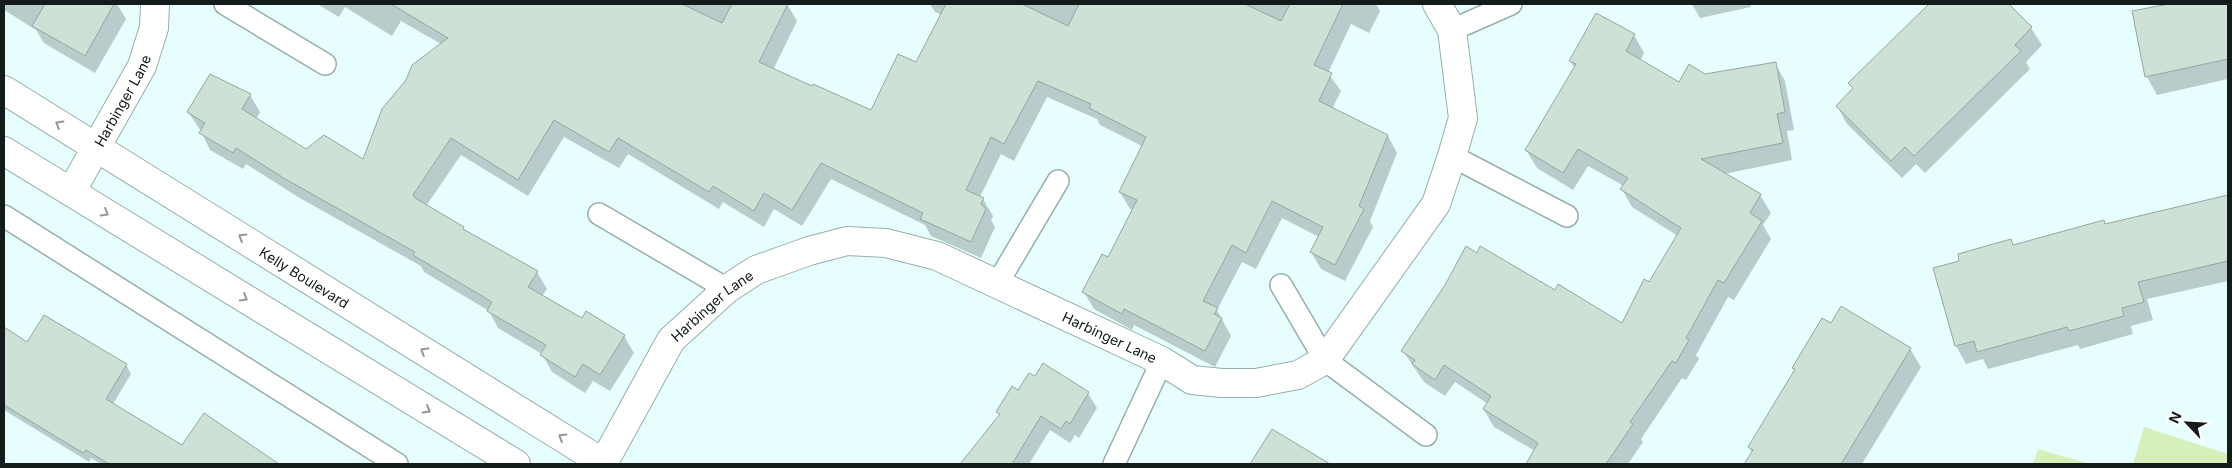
<svg xmlns="http://www.w3.org/2000/svg" width="2232" height="468" viewBox="0 0 2232 468" font-family="Inter,sans-serif">
  <style>
    .green { fill: #d7f0bb }
    .shadow { fill: #0003 }
    .building { fill: #cde1d6; stroke: #95a89e }
    .lines { fill: none; stroke-linecap: round; stroke-linejoin: round }
    .lane-casing { stroke: #97aeae; stroke-width: 24 }
    .street-casing { stroke: #97aeae; stroke-width: 30 }
    .secondary-casing { stroke: #97aeae; stroke-width: 30 }
    .lane { stroke: #fff; stroke-width: 21 }
    .street { stroke: #fff; stroke-width: 28 }
    .secondary { stroke: #fff; stroke-width: 28 }
    .oneway { stroke: #959898 }
    .labels { text-anchor: middle; dominant-baseline: central; stroke-width: 4; stroke-linejoin: round; paint-order: stroke }
    .street-label { font-size: 14px; fill: #131b1b; stroke: #fff }
  </style>
  <rect width="100%" height="100%" fill="#e6fffe"/>
  <!-- green -->
  <g class="green">
    <polygon points="2144,427 2228,454 2228,464 2133,464"/>
    <polygon points="2038,449 2090,464 2033,464"/>
  </g>
  <!-- shadow -->
  <g class="shadow">
    <polygon points="4,4 72,4 76,6 78,4 117,4 126,19 95,73 44,43 36,30 4,10"/>
    <polygon points="317,4 787,4 797,21 773,70 871,111 917,64 942,15 935,12 930,4 1187,4 1225,22 1233,4 1376,4 1380,11 1369,33 1351,24 1328,73 1341,91 1332,109 1388,136 1397,153 1370,221 1373,227 1345,281 1321,269 1311,252 1319,237 1282,218 1256,269 1242,262 1217,310 1231,336 1215,367 1134,325 1132,330 1094,309 1084,292 1109,259 1133,210 1130,209 1120,192 1142,146 1100,125 1097,119 1047,97 1014,161 1001,154 980,197 983,199 993,216 991,220 995,227 981,258 931,236 925,225 831,179 802,226 774,209 764,227 723,202 719,209 628,154 619,168 564,137 528,196 461,155 426,206 463,228 465,232 537,272 547,289 542,296 582,320 624,336 634,353 610,391 593,381 585,393 552,372 542,354 498,328 489,311 424,272 421,266 298,197 246,164 243,169 210,150 201,131 188,112 211,75 250,95 260,112 256,119 306,150 364,160 441,44 401,21 392,36 345,7 339,17"/>
    <polygon points="1692,4 1750,4 1751,7 1700,18"/>
    <polygon points="1930,4 2007,4 2031,28 2042,45 2026,62 2030,69 1925,173 1916,164 1902,178 1847,124 1837,106 1853,89 1850,83"/>
    <polygon points="2170,4 2228,4 2228,79 2157,95 2147,77 2133,12"/>
    <polygon points="1634,35 1644,53 1640,61 1679,83 1705,75 1775,63 1785,81 1794,130 1787,131 1792,160 1724,174 1760,195 1771,213 1763,225 1771,239 1734,300 1728,297 1696,355 1699,359 1686,380 1682,378 1641,439 1643,442 1628,464 1527,464 1535,451 1494,427 1484,410 1488,404 1455,382 1445,396 1424,382 1403,351 1555,292 1623,325 1678,236 1632,207 1622,189 1624,186 1588,166 1573,190 1537,168 1526,150 1575,69 1570,61"/>
    <polygon points="2228,196 2228,281 2147,299 2153,320 2131,326 2133,334 2080,349 2078,345 1988,369 1983,359 1966,364 1956,346 1935,269 1961,262 2011,241 2014,246 2104,221 2106,225"/>
    <polygon points="1831,325 1910,349 1921,367 1862,464 1745,464 1752,453 1749,447 1796,371 1794,368"/>
    <polygon points="4,329 28,343 126,365 131,374 113,404 182,447 263,455 268,464 101,464 91,458 89,462 4,410"/>
    <polygon points="1019,392 1088,393 1097,408 1079,438 1075,435 1070,443 1050,430 1029,464 962,464 1000,416 998,412"/>
    <polygon points="1272,431 1327,464 1251,464"/>
  </g>
  <!-- building -->
  <g class="building">
    <polygon points="45,4 114,4 85,56 32,26"/>
    <polygon points="391,4 682,4 722,23 732,4 788,4 759,62 812,86 813,84 871,110 898,54 916,62 946,4 1022,4 1068,26 1079,4 1245,4 1281,21 1290,4 1343,4 1314,65 1332,73 1319,101 1388,135 1359,206 1364,209 1335,265 1310,252 1323,227 1272,201 1246,253 1232,245 1203,301 1218,308 1214,314 1222,318 1205,351 1124,309 1122,314 1082,292 1102,254 1108,257 1137,200 1119,192 1146,137 1089,108 1091,104 1038,81 1004,144 991,137 966,190 984,198 981,204 986,209 971,242 920,219 923,213 821,163 792,210 764,193 754,211 713,186 709,192 618,138 609,152 554,120 518,180 451,138 413,195 415,198 464,227 463,229 538,271 528,287 582,318 586,311 625,335 600,375 583,364 575,377 540,355 546,345 487,311 492,302 413,255 415,252 287,180 236,148 233,153 199,133 205,123 187,112 210,74 251,94 242,109 306,149 324,135 363,159 382,109 406,80 412,65 448,38"/>
    <polygon points="1929,4 2009,4 2032,27 2015,45 2021,51 1914,156 1905,147 1891,161 1836,106 1853,88 1848,83"/>
    <polygon points="2168,4 2228,4 2228,59 2145,77 2132,11"/>
    <polygon points="1596,13 1635,34 1626,51 1679,82 1689,64 1705,74 1776,62 1785,112 1777,114 1783,143 1701,159 1761,194 1750,213 1762,221 1724,283 1718,280 1686,338 1689,340 1676,363 1672,361 1630,422 1633,424 1606,464 1526,464 1538,443 1483,409 1491,396 1444,365 1435,380 1412,364 1415,360 1401,351 1445,285 1466,246 1477,253 1480,246 1555,290 1558,284 1622,323 1644,279 1649,282 1681,228 1620,189 1628,178 1578,149 1563,173 1525,150 1576,64 1569,61"/>
    <polygon points="2228,195 2228,261 2138,282 2144,302 2122,308 2124,316 2069,331 2067,327 1977,352 1974,341 1955,346 1933,268 1959,261 1958,254 2011,239 2013,245 2104,220 2105,224"/>
    <polygon points="1841,306 1911,348 1841,464 1744,464 1753,450 1748,447 1795,369 1792,368 1822,318 1831,323"/>
    <polygon points="44,315 127,364 106,399 182,445 204,413 279,464 109,464 86,450 83,453 4,405 4,327 27,342"/>
    <polygon points="1043,363 1089,392 1070,424 1066,421 1061,429 1041,416 1012,464 960,464 1000,414 996,412 1012,386 1018,390 1029,373 1035,376"/>
    <polygon points="1272,429 1330,464 1250,464"/>
  </g>
  <g class="lines">
    <defs>
      <g id="lane">
        <polyline points="225,4 325,64"/>
        <polyline points="1452,30 1511,4"/>
        <polyline points="1452,156 1567,216"/>
        <polyline points="599,214 727,289"/>
        <polyline points="4,216 397,464"/>
        <polyline points="997,284 1058,181"/>
        <polyline points="1281,285 1325,360 1426,435"/>
        <polyline points="1114,464 1162,361"/>
      </g>
      <g id="street">
        <path id="s1" d="M71,192L142,66L154,28L155,4"/>
        <path id="s2" d="M603,464L671,340L727,289L756,270L809,251L847,241L886,243L937,256L1162,361L1192,380L1222,383H1256L1298,375L1325,360L1436,204L1452,156L1463,118L1452,30L1437,4"/>
      </g>
      <g id="secondary">
        <path id="s3" d="M4,90L605,464"/>
        <polyline points="4,151 516,464"/>
      </g>
    </defs>
    <!-- lane casing -->
    <use href="#lane" class="lane-casing"/>
    <!-- street casing -->
    <use href="#street" class="street-casing"/>
    <!-- secondary casing -->
    <use href="#secondary" class="secondary-casing"/>
    <!-- lane -->
    <use href="#lane" class="lane"/>
    <!-- street -->
    <use href="#street" class="street"/>
    <!-- secondary -->
    <use href="#secondary" class="secondary"/>
  </g>
  <!-- one-way arrows -->
  <defs><path id="oneway-chevron" d="M-2-3.5L2.5 0L-2 3.5" fill="none" stroke-width="1.6" stroke-linecap="round" stroke-linejoin="round" transform="scale(1.25)"/></defs>
  <g class="oneway">
    <use href="#oneway-chevron" transform="translate(59 124) rotate(-149)"/>
    <use href="#oneway-chevron" transform="translate(105 213) rotate(31)"/>
    <use href="#oneway-chevron" transform="translate(242 237) rotate(-148)"/>
    <use href="#oneway-chevron" transform="translate(244 298) rotate(31)"/>
    <use href="#oneway-chevron" transform="translate(424 351) rotate(-148)"/>
    <use href="#oneway-chevron" transform="translate(427 410) rotate(31)"/>
    <use href="#oneway-chevron" transform="translate(562 437) rotate(-148)"/>
  </g>
  <g class="labels">
    <!-- street labels -->
    <g class="street-label">
      <text stroke="none"><textPath href="#s1" startOffset="105">Harbinger Lane</textPath></text>
      <text stroke="none"><textPath href="#s3" startOffset="354">Kelly Boulevard</textPath></text>
      <text stroke="none"><textPath href="#s2" startOffset="195">Harbinger Lane</textPath></text>
      <text stroke="none"><textPath href="#s2" startOffset="630">Harbinger Lane</textPath></text>
    </g>
  </g>
  <!-- border -->
  <rect width="2232" height="468" fill="none" stroke="#131b1b" stroke-width="10"/>
  <!-- north arrow -->
  <g transform="translate(2187 423) rotate(295)" stroke="#ffffff" stroke-width="4" paint-order="stroke">
  <path d="M0-4L9 19L0 12L-9 19Z" fill="#131b1b"/>
  <text y="-8" font-size="14" font-weight="bold" text-anchor="middle" fill="#131b1b">N</text>
  </g>
</svg>
